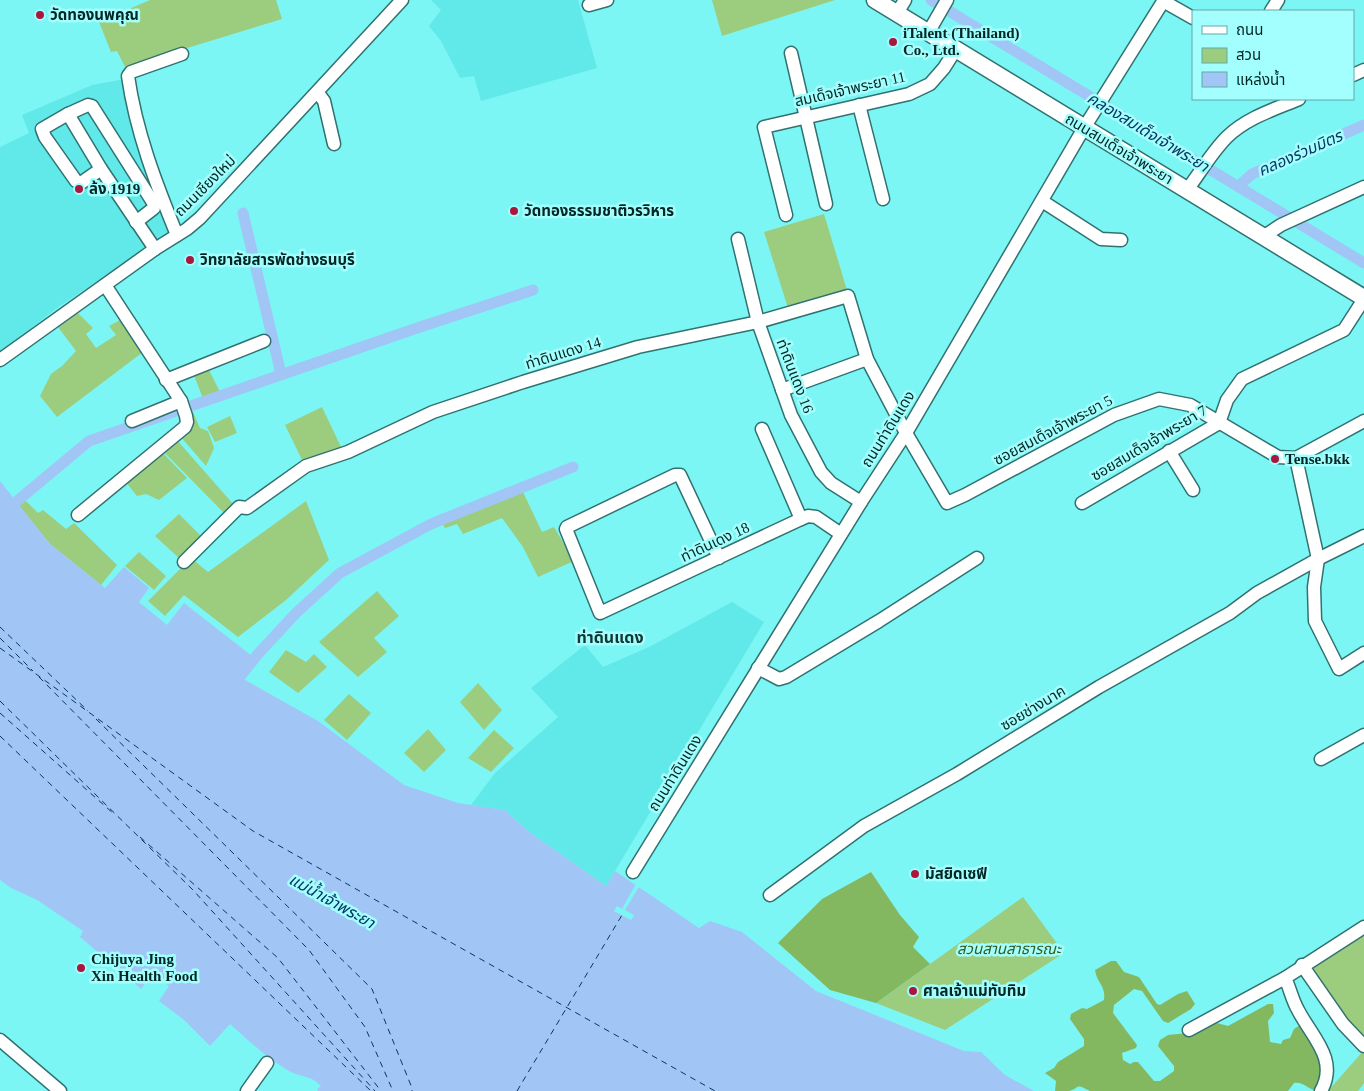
<svg xmlns="http://www.w3.org/2000/svg" width="1364" height="1091" viewBox="0 0 1364 1091" font-family="'Times New Roman','Noto Sans Thai',serif">
  <style>
    .built { fill: #60e9e8 }
    .green { fill: #9ccd7e }
    .forest { fill: #83b861 }
    .water { fill: #a1c6f5 }
    .pier { fill: #7cf6f4 }
    .lines { fill: none; stroke-linecap: round; stroke-linejoin: round }
    .canal { stroke: #a1c6f5; stroke-width: 11 }
    .ferry { stroke: #093665; stroke-width: 1; stroke-dasharray: 6 5; stroke-linecap: butt }
    .minor-casing { stroke: #317271; stroke-width: 15 }
    .major-casing { stroke: #317271; stroke-width: 19 }
    .minor { stroke: #fff; stroke-width: 12 }
    .major { stroke: #fff; stroke-width: 16 }
    .poi-dot { fill: #ab163d; stroke: #a3fffd; stroke-width: 2 }
    .labels { text-anchor: middle; dominant-baseline: central; stroke-width: 5; stroke-linejoin: round; paint-order: stroke }
    .poi-label { font-size: 15px; font-weight: bold; fill: #002625; stroke: #a3fffd; text-anchor: start }
    .street-label { font-size: 15px; fill: #002625; stroke: #a3fffd }
    .park-label { font-size: 15px; font-style: italic; fill: #375a1e; stroke: #a3fffd }
    .water-label { font-size: 16px; font-style: italic; fill: #093665; stroke: #a3fffd }
    .neighbourhood-label { font-size: 16px; font-weight: bold; fill: #103837; stroke: #a3fffd }
  </style>
  <rect width="100%" height="100%" fill="#7cf6f4"/>
  <!-- built -->
  <g class="built">
    <polygon points="431,0 578,0 597,68 481,101 474,76 460,78 441,41 429,26 441,10"/>
    <polygon points="125,79 171,231 57,308 0,352 0,147 29,133 22,115 92,85"/>
    <polygon points="732,602 764,622 606,886 528,831 505,810 471,805 495,773 558,717 531,688 585,645 603,667 649,647"/>
  </g>
  <!-- green -->
  <g class="green">
    <polygon points="150,0 276,0 282,19 125,67 117,51 111,52 99,22"/>
    <polygon points="712,0 835,0 722,36"/>
    <polygon points="824,214 847,290 788,308 764,232"/>
    <polygon points="76,311 93,328 86,334 96,348 116,335 109,326 122,319 143,352 57,417 40,396 51,374 62,366 76,351 58,327"/>
    <polygon points="207,366 221,394 204,401 193,373"/>
    <polygon points="322,407 342,449 303,462 285,425"/>
    <polygon points="192,410 200,428 208,431 214,448 206,466 179,435 187,411"/>
    <polygon points="230,416 237,433 215,442 207,427"/>
    <polygon points="176,439 234,505 225,514 162,450"/>
    <polygon points="161,451 187,478 159,500 146,494 137,496 125,481"/>
    <polygon points="522,490 542,532 554,527 574,561 538,577 523,547 502,518 463,534 457,524 445,528 441,521"/>
    <polygon points="22,497 38,513 43,510 66,529 74,523 117,565 101,585 50,544 16,502"/>
    <polygon points="306,501 329,560 286,600 238,637 184,595 165,616 148,601 191,558 208,572"/>
    <polygon points="179,514 202,537 180,559 155,536"/>
    <polygon points="139,552 166,576 154,590 125,566"/>
    <polygon points="377,591 399,616 374,638 387,652 358,677 319,642"/>
    <polygon points="286,650 306,662 314,654 327,667 298,693 269,672"/>
    <polygon points="478,683 502,710 484,730 460,702"/>
    <polygon points="349,694 371,713 347,740 324,720"/>
    <polygon points="428,729 446,750 424,772 404,753"/>
    <polygon points="494,730 514,748 491,772 468,758"/>
    <polygon points="1023,897 1064,953 945,1030 876,1003"/>
    <polygon points="1364,928 1364,1045 1304,966"/>
    <polygon points="1364,1050 1364,1083 1358,1091 1328,1091"/>
  </g>
  <!-- forest -->
  <g class="forest">
    <polygon points="871,872 900,915 919,937 913,947 930,964 876,1003 830,990 778,943 822,899"/>
    <path d="M1111,961H1116L1124,972L1139,977L1157,1004L1160,1005L1178,994L1187,991L1195,1004L1191,1009L1168,1023L1163,1021L1142,991L1134,989L1114,1005L1113,1013L1137,1045L1136,1048L1122,1053L1123,1060L1130,1064L1134,1062H1138L1154,1081H1160L1174,1071V1066L1158,1046L1160,1040L1168,1035L1188,1033L1213,1022L1228,1026L1268,1004H1273L1274,1013L1268,1021L1270,1042L1281,1044L1283,1040L1290,1038L1294,1029L1300,1025C1323,1054 1325,1055 1319,1091C1310,1091 1303,1081 1294,1083L1288,1091H1090C1075,1083 1081,1087 1069,1091C1065,1091 1059,1091 1055,1091L1056,1081L1045,1073L1054,1068L1058,1062L1084,1046V1039L1070,1019L1071,1014L1082,1008L1087,1009L1104,1000C1106,985 1097,984 1095,970Z"/>
  </g>
  <!-- water -->
  <path class="water" d="M0,481L50,544L105,588L124,567L149,588L139,602L167,625L184,603L252,656L240,677L318,721L404,785L458,803L505,810L528,831L606,886L615,871L699,928L710,921L742,932L816,991L964,1051L981,1052L1005,1075L1034,1091H318L317,1089L321,1086C309,1074 302,1078 289,1071C267,1058 249,1041 230,1024L210,1046L184,1020L159,1001L169,986L153,974L141,989L80,937L83,931L37,900L11,888L0,880Z"/>
  <!-- pier -->
  <polygon class="pier" points="637,882 640,885 625,910 634,915 631,920 614,911 617,906 622,909"/>
  <g class="lines">
    <!-- canal -->
    <g class="canal">
      <polyline points="931,0 1364,263"/>
      <polyline points="1239,187 1243,182 1252,174 1364,125"/>
      <polyline points="243,213 281,374"/>
      <polyline points="16,502 89,441 420,327 533,290"/>
      <polyline points="231,688 258,654 296,613 340,573 431,524 573,467"/>
    </g>
    <!-- ferry -->
    <g class="ferry">
      <polyline points="0,627 88,711"/>
      <polyline points="0,638 33,671"/>
      <polyline points="0,648 253,831 715,1091"/>
      <polyline points="39,677 309,950 365,1027 393,1091"/>
      <polyline points="0,701 193,890 375,1091"/>
      <polyline points="0,713 114,814"/>
      <polyline points="96,719 372,989 412,1088 412,1091"/>
      <polyline points="0,736 371,1091"/>
      <polyline points="140,837 278,958 381,1091"/>
      <polyline points="517,1091 622,915"/>
    </g>
    <defs>
      <g id="minor">
        <polyline points="1163,1 1193,18"/>
        <polyline points="589,5 607,0"/>
        <polyline points="1271,11 1278,0"/>
        <polyline points="897,13 905,0"/>
        <polyline points="928,33 947,0"/>
        <polyline points="791,53 826,204"/>
        <polyline points="1353,75 1364,70"/>
        <polyline points="318,93 324,101 334,144"/>
        <polyline points="859,105 883,199"/>
        <polyline points="68,114 101,169 155,249"/>
        <polyline points="101,169 81,183 76,181 45,137 42,129 68,114 88,105 92,106 154,204 154,208 136,222"/>
        <path d="M1187,190C1200,173 1211,153 1227,137C1246,118 1275,109 1299,99"/>
        <polyline points="1042,201 1101,239 1121,240"/>
        <polyline points="786,215 764,127 909,94 930,84 944,68 956,49"/>
        <path d="M177,235C156,184 136,132 128,76L131,72L182,54"/>
        <polyline points="1263,237 1281,225 1364,187"/>
        <polyline points="738,239 758,322 791,415 821,472 831,483 861,502"/>
        <polyline points="0,360 155,249 187,229 200,218 402,0"/>
        <polyline points="166,380 264,341"/>
        <polyline points="782,390 867,359"/>
        <polyline points="132,421 181,401"/>
        <polyline points="762,429 801,519"/>
        <polyline points="1169,451 1193,490"/>
        <polyline points="1296,458 1318,559 1314,587 1315,621 1339,669 1364,653"/>
        <polyline points="1082,503 1219,423 1227,400 1242,379 1344,330 1364,299"/>
        <polyline points="78,515 185,427 187,422 186,416 181,401 105,285"/>
        <polyline points="719,558 680,475 675,475 567,527 566,529 600,613 801,519 808,516 816,517 841,534"/>
        <polyline points="184,562 239,507 247,508 306,466 348,452 433,412 523,382 638,347 758,322 848,296 867,359 906,433 947,503 965,495 1114,415 1159,399 1190,405 1278,457 1296,458 1364,421"/>
        <polyline points="758,668 779,679 786,677 879,621 977,558"/>
        <polyline points="1321,759 1364,735"/>
        <polyline points="633,872 861,502 906,433 1084,128 1164,0"/>
        <polyline points="770,895 864,826 957,774 1099,687 1230,613 1257,593 1318,559 1364,536"/>
        <polyline points="1302,965 1343,1024 1364,1046"/>
        <polyline points="1189,1030 1285,978"/>
        <polyline points="0,1040 60,1091"/>
        <polyline points="247,1091 267,1063"/>
        <path d="M1321,1091C1339,1059 1311,1036 1298,1010C1292,1000 1290,988 1285,978L1364,927"/>
      </g>
      <polyline id="major" points="875,0 1364,298"/>
    </defs>
    <!-- minor casing -->
    <use href="#minor" class="minor-casing"/>
    <!-- major casing -->
    <use href="#major" class="major-casing"/>
    <!-- minor -->
    <use href="#minor" class="minor"/>
    <!-- major -->
    <use href="#major" class="major"/>
  </g>
  <!-- markers -->
  <g class="poi-dot">
    <circle cx="40" cy="15" r="5"/>
    <circle cx="893" cy="42" r="5"/>
    <circle cx="79" cy="189" r="5"/>
    <circle cx="514" cy="211" r="5"/>
    <circle cx="190" cy="260" r="5"/>
    <circle cx="1275" cy="459" r="5"/>
    <circle cx="915" cy="874" r="5"/>
    <circle cx="81" cy="968" r="5"/>
    <circle cx="913" cy="991" r="5"/>
  </g>
  <g class="labels">
    <!-- poi labels -->
    <g class="poi-label">
      <text x="50" y="15">วัดทองนพคุณ</text>
      <text x="903" y="33">iTalent (Thailand)<tspan x="903" dy="17">Co., Ltd.</tspan></text>
      <text x="89" y="189">ล้ง 1919</text>
      <text x="524" y="211">วัดทองธรรมชาติวรวิหาร</text>
      <text x="200" y="260">วิทยาลัยสารพัดช่างธนบุรี</text>
      <text x="1285" y="459">Tense.bkk</text>
      <text x="925" y="874">มัสยิดเซฟี</text>
      <text x="91" y="959">Chijuya Jing<tspan x="91" dy="17">Xin Health Food</tspan></text>
      <text x="923" y="991">ศาลเจ้าแม่ทับทิม</text>
    </g>
    <!-- street labels -->
    <g class="street-label">
      <text transform="translate(850 89) rotate(-13)">สมเด็จเจ้าพระยา 11</text>
      <text transform="translate(1119 149) rotate(31)">ถนนสมเด็จเจ้าพระยา</text>
      <text transform="translate(205 186) rotate(-45)">ถนนเชียงใหม่</text>
      <text transform="translate(563 353) rotate(-17)">ท่าดินแดง 14</text>
      <text transform="translate(795 376) rotate(69)">ท่าดินแดง 16</text>
      <text transform="translate(888 429) rotate(-58)">ถนนท่าดินแดง</text>
      <text transform="translate(1053 430) rotate(-28)">ซอยสมเด็จเจ้าพระยา 5</text>
      <text transform="translate(1149 443) rotate(-31)">ซอยสมเด็จเจ้าพระยา 7</text>
      <text transform="translate(715 542) rotate(-25)">ท่าดินเดง 18</text>
      <text transform="translate(1033 708) rotate(-31)">ซอยช่างนาค</text>
      <text transform="translate(675 773) rotate(-58)">ถนนท่าดินแดง</text>
    </g>
    <!-- park labels -->
    <g class="park-label">
      <text x="1009" y="949">สวนสานสาธารณะ</text>
    </g>
    <!-- water labels -->
    <g class="water-label">
      <text transform="translate(1148 132) rotate(31)">คลองสมเด็จเจ้าพระยา</text>
      <text transform="translate(1300 153) rotate(-24)">คลองร่วมมิตร</text>
      <text transform="translate(332 901) rotate(29)">แม่น้ำเจ้าพระยา</text>
    </g>
    <!-- neighbourhood labels -->
    <g class="neighbourhood-label">
      <text x="610" y="637">ท่าดินแดง</text>
    </g>
  </g>
  <!-- legend -->
  <rect x="1192" y="10" width="162" height="90" fill="#a3fffd" stroke="#62a8a7"/>
  <rect x="1202" y="26" width="25" height="8" fill="#ffffff" stroke="#62a8a7"/>
  <text x="1236" y="35" font-size="15" fill="#002625">ถนน</text>
  <rect x="1202" y="48" width="25" height="15" fill="#9ccd7e" stroke="#62a8a7"/>
  <text x="1236" y="60" font-size="15" fill="#002625">สวน</text>
  <rect x="1202" y="72" width="25" height="15" fill="#a1c6f5" stroke="#62a8a7"/>
  <text x="1236" y="85" font-size="15" fill="#002625">แหล่งน้ำ</text>
</svg>
